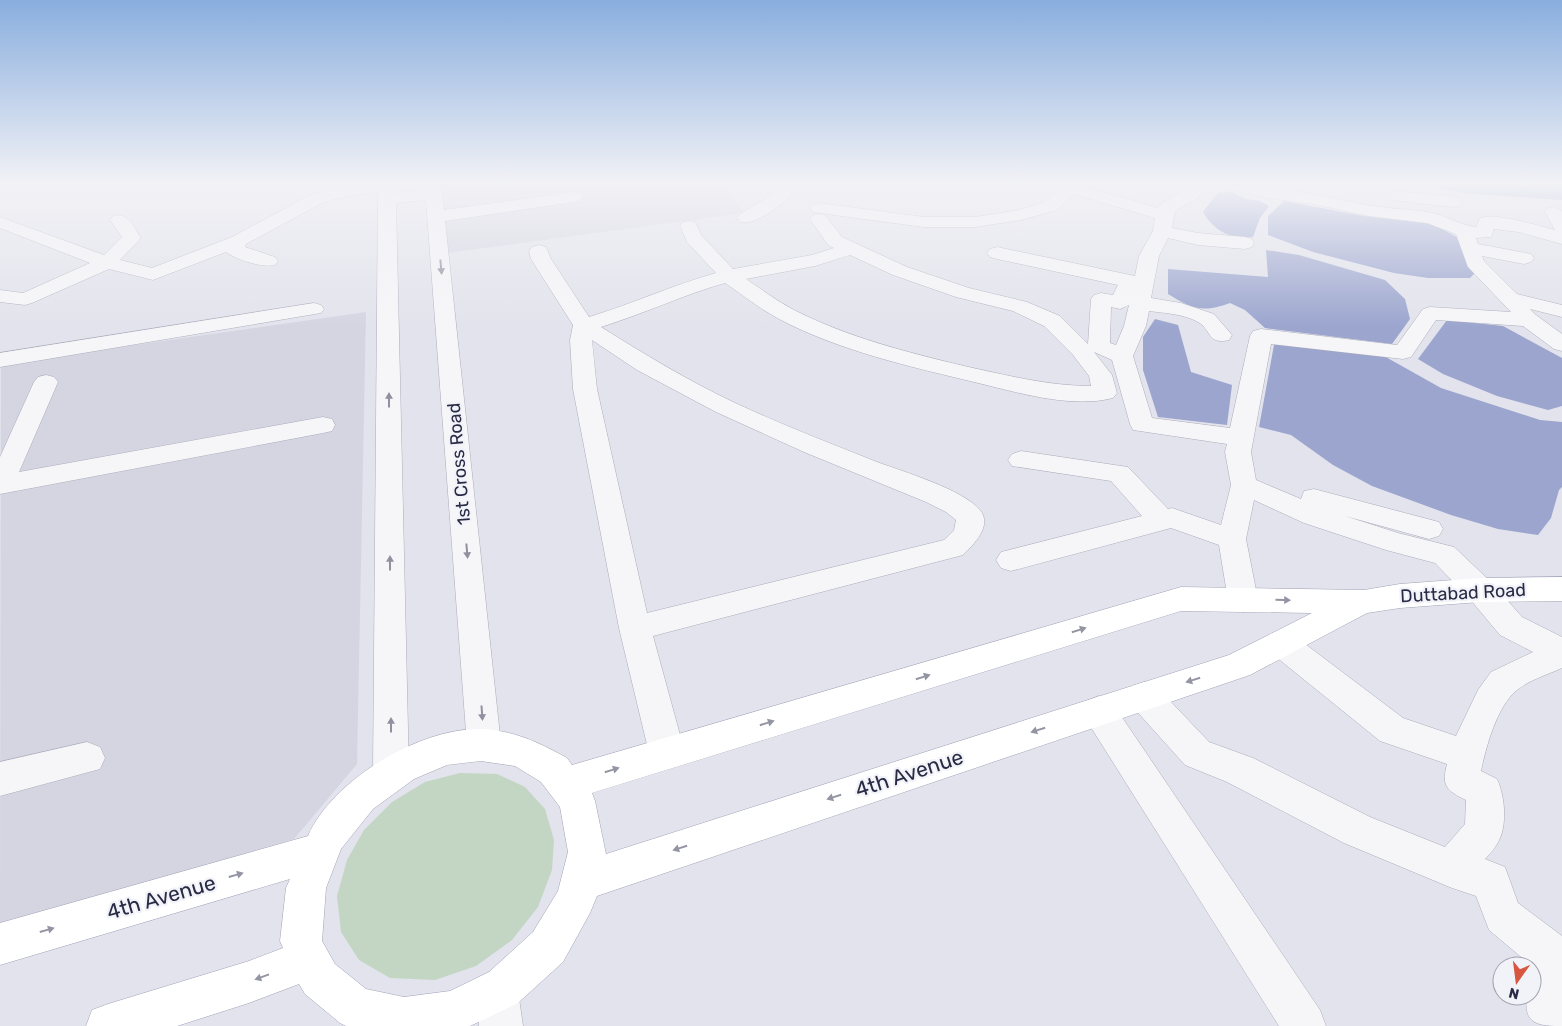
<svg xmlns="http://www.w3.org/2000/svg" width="1562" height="1026" viewBox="0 0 1562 1026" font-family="Rubik,sans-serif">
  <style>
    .built { fill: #d4d5e1 }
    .green { fill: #c3d6c4 }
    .water { fill: #9ba5ce }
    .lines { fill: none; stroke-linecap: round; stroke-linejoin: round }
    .minor-casing { stroke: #aaacba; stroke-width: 1 }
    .major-casing { stroke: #a1a3b8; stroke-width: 1 }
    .minor { fill: #f6f6f9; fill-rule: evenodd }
    .major { fill: #fff; fill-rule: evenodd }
    .oneway { fill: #90909f }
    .oneway2 { fill: #9495a2 }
    .labels { text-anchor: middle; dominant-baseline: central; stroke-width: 4.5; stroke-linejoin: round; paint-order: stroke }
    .street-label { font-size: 18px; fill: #292b45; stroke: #f2f3f9 }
    .near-street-label { font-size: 21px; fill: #292b45; stroke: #f2f3f9 }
  </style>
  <rect width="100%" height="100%" fill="#e2e3ec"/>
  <!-- built -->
  <g class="built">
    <polygon points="442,184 725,184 744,213 447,253"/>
    <polygon points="366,312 357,764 294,839 0,925 1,364"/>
  </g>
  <!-- green -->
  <polygon class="green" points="460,773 497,774 525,787 545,809 554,840 552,870 538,907 512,940 476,966 435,980 390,978 359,960 341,932 337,896 347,860 364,830 392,802 425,782"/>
  <!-- water -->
  <g class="water">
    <polygon points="1422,184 1562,184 1562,200 1462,193"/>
    <path d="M1218,192H1233L1245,199L1260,201L1269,206L1260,218L1253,237C1230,239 1215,232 1203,212Z"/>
    <polygon points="1284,201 1364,216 1433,224 1457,237 1468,260 1478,270 1470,278 1428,278 1394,273 1313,252 1268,235 1268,216"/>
    <path d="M1266,250L1299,255L1385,280L1405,299L1410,319L1392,344L1265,328L1245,310L1230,303C1203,313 1192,309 1168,294V269L1268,277Z"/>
    <polygon points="1155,319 1178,325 1191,372 1232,385 1227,425 1158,417 1143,370 1143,337"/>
    <polygon points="1447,320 1503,326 1562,358 1562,406 1548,410 1497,396 1443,374 1418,359"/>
    <polygon points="1307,343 1384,356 1441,388 1540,420 1562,422 1562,487 1559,490 1551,518 1538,535 1498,529 1451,515 1372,486 1333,465 1291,435 1259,427 1274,345"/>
  </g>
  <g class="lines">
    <defs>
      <g id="minor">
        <path d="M317,184H335L339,187L363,184H395L396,193L425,190V184H441L444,210L574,192L580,193L583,197L580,201L574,202L445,221L501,745L496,756L484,761L472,756L467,745L426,200L396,203L409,774L404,786L391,791L378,786L373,774L378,191L338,198L322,203L246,244L245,247L275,257L278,261L275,265C262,268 237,260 226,252L153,280L109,269L32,303L25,305L0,302V290L23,293L90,263L0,228V217L104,255L122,237L110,220L113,216C128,212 134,227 141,238L120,260L152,268L232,237L310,195L323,191Z"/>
        <path d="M780,184H796C792,190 788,199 782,203C772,212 753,225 740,222L737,218L740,214L771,195Z"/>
        <path d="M1066,184H1082L1081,186L1158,208L1161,204L1193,184H1211L1199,197L1175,211L1172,228L1198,233L1245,237L1252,239L1254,243L1252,247L1245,249L1198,245L1168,238L1159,256L1151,298L1181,303L1214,314L1232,335L1229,340C1207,345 1212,330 1198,322C1184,314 1165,313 1149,311L1146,326L1133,356L1152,418L1230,428L1250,336L1253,331L1261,329L1397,345L1423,309L1430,307L1511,312L1468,267L1456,234L1427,223L1369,216L1313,204L1268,198L1222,188L1220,184C1270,184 1318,196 1367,205C1388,209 1408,209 1428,212C1445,215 1459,225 1476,227L1480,218C1500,213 1534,225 1555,230L1545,212L1548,208L1554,207L1562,211V244L1519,232L1494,229L1491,237L1476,238L1478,244L1531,254L1534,258L1531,262L1524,264L1482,256L1484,261L1517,294L1562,305V317L1530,309L1536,315L1562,334V351L1554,349L1523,326L1436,320L1411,357L1403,359L1271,344L1251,452L1256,480L1301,499L1304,491L1314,489L1439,522L1443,529L1439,536L1429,539L1345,516L1398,533L1454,547L1491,582L1522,617L1562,637V668C1547,675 1529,680 1517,690C1497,706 1486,747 1481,771L1497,779C1505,796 1508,827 1497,844C1494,850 1489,854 1485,859L1505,867L1518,903L1562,936V1026C1539,1026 1523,1025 1527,996H1532V966L1489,930L1476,896L1452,888L1344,843L1227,782L1185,765L1132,706L1127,696L1132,686L1144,682L1156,686L1209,742L1253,758L1370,817L1445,847L1465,824L1466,800C1447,791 1441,786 1447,764L1380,741L1270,652L1265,643L1270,634L1281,630L1292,634L1403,718L1456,736L1478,690L1491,672L1533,652L1500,635L1469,598L1435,563L1386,550L1304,523L1254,500L1246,539L1258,600L1254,608L1243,612L1232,608L1228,600L1219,545L1171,528L1011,571L1001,568L996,560L1001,552L1142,516L1111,481L1012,466L1008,460L1012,454L1021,451L1128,467L1168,509L1172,508L1221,525L1231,485L1225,452L1227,444L1133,430L1130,424L1112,360L1094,352L1112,375L1117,393L1113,398C1071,409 1016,392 974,382C908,366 840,351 779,319C760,309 743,295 725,283C683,295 643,314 601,327C644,354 687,380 733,402C780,424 829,443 877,462C904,472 962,489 980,510C993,526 973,545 963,555L653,636L685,753L679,764L667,769L655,764L649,753L619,628L573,389L570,340L573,325L531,259L529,251L532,247L539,245L546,247L551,259L589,317C632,304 673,285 716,273L687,242L680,226L683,222L689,221L695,222L702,236L733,269L812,255L834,248L828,245L810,219L813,215L819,214L825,215L842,237L907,267L969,288L1027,302L1060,316L1088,344L1091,299L1094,295L1101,293L1113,295L1118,285L997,259L990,257L987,253L990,249L997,247L1135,276L1139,256L1153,231L1155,218L1074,194L1057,210L1021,220L975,227H924L819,213L813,212L810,208L813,204L819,203L924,217H975L1019,210L1045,202ZM850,255L893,275L956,297L1013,311L1044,326L1073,355L1089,376L1091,386C1048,386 1006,375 964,366C906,352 847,337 794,310C777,301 761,289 746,279L815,266ZM1129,305L1124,326L1116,345L1110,343L1111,307L1120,309ZM592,340L637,370L716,412L804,452L926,502L946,512L956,520L954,530L944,540L647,613L597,389Z"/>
        <polygon points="1399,191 1453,197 1459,198 1462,202 1459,206 1453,207 1393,200 1390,196 1393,192"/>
        <polygon points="314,303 321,305 324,309 321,313 0,367 0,353"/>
        <polygon points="46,375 54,377 58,382 19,472 323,417 332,419 335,425 332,431 323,433 0,494 0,457 34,382 38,377"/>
        <polygon points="1099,696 1111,701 1320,1010 1326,1026 1279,1026 1087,721 1082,711 1087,701"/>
        <polygon points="87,742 100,747 105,758 100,769 0,796 0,762"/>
        <polygon points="497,970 512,976 518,991 523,1026 479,1026 476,991 482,976"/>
      </g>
      <path id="major" d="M1562,577V601L1480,602L1400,608L1367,613L1250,675L597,896L590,913L563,962L519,1002L512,1006L470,1026H346L340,1023L305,994L299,984L249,1003L177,1026H86L92,1010L108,1004L249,961L283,948L280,941L286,888L290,879L0,965V923L308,836C332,780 421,727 482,729C515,731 538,742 567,758L572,765L1181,587L1364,590L1400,584L1480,578ZM1181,611L1312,613L1229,655L606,854L595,801L592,793ZM481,761L515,766L541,782L560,807L568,852L558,891L533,932L489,972L450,991L404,997L366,989L335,964L322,941L326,888L341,849L373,809L414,779L447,765Z"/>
    </defs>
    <!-- minor casing -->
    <use href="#minor" class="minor-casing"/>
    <!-- major casing -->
    <use href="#major" class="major-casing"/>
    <!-- minor -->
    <use href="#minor" class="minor"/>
    <!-- major -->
    <use href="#major" class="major"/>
  </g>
  <!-- one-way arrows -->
  <defs><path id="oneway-solid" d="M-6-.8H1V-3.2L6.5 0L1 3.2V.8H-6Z" transform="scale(1.25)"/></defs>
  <g class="oneway">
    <use href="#oneway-solid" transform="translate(441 267) rotate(85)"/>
    <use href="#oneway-solid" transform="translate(389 400) rotate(-90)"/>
    <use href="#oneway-solid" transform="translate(467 551) rotate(85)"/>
    <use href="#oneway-solid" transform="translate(390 563) rotate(-90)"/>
    <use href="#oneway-solid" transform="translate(482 713) rotate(86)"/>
    <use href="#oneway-solid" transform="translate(391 725) rotate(-90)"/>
  </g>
  <g class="oneway2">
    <use href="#oneway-solid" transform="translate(1283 600) rotate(1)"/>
    <use href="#oneway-solid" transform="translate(1079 630) rotate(-17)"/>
    <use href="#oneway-solid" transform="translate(923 677) rotate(-17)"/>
    <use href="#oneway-solid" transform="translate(1193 680) rotate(162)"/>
    <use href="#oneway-solid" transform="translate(767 723) rotate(-17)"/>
    <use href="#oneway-solid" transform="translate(1038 730) rotate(162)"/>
    <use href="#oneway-solid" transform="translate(612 770) rotate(-17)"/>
    <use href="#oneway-solid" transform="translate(834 797) rotate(162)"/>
    <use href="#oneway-solid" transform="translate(680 848) rotate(162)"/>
    <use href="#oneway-solid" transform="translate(236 875) rotate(-16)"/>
    <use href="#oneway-solid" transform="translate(47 930) rotate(-16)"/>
    <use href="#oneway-solid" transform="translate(262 977) rotate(160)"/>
  </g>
  <!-- sky -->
  <linearGradient id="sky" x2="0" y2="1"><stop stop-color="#89aede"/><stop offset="0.56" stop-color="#f2f2f6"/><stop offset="1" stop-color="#f2f2f6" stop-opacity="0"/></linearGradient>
  <rect width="1562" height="327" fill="url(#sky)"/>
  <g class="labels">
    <!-- street labels -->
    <g class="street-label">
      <text transform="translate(459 464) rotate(-95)">1st Cross Road</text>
      <text transform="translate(1463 593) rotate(-3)">Duttabad Road</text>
    </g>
    <!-- near-street labels -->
    <g class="near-street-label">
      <text transform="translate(909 773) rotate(-18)">4th Avenue</text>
      <text transform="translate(161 897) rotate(-16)">4th Avenue</text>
    </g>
  </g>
  <!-- north arrow -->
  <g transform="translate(1517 981) rotate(194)"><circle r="24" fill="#f2f3f9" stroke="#a2a3b1"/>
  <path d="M0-4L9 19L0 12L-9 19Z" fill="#d85540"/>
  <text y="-8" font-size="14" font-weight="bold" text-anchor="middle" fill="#292b45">N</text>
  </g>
</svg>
